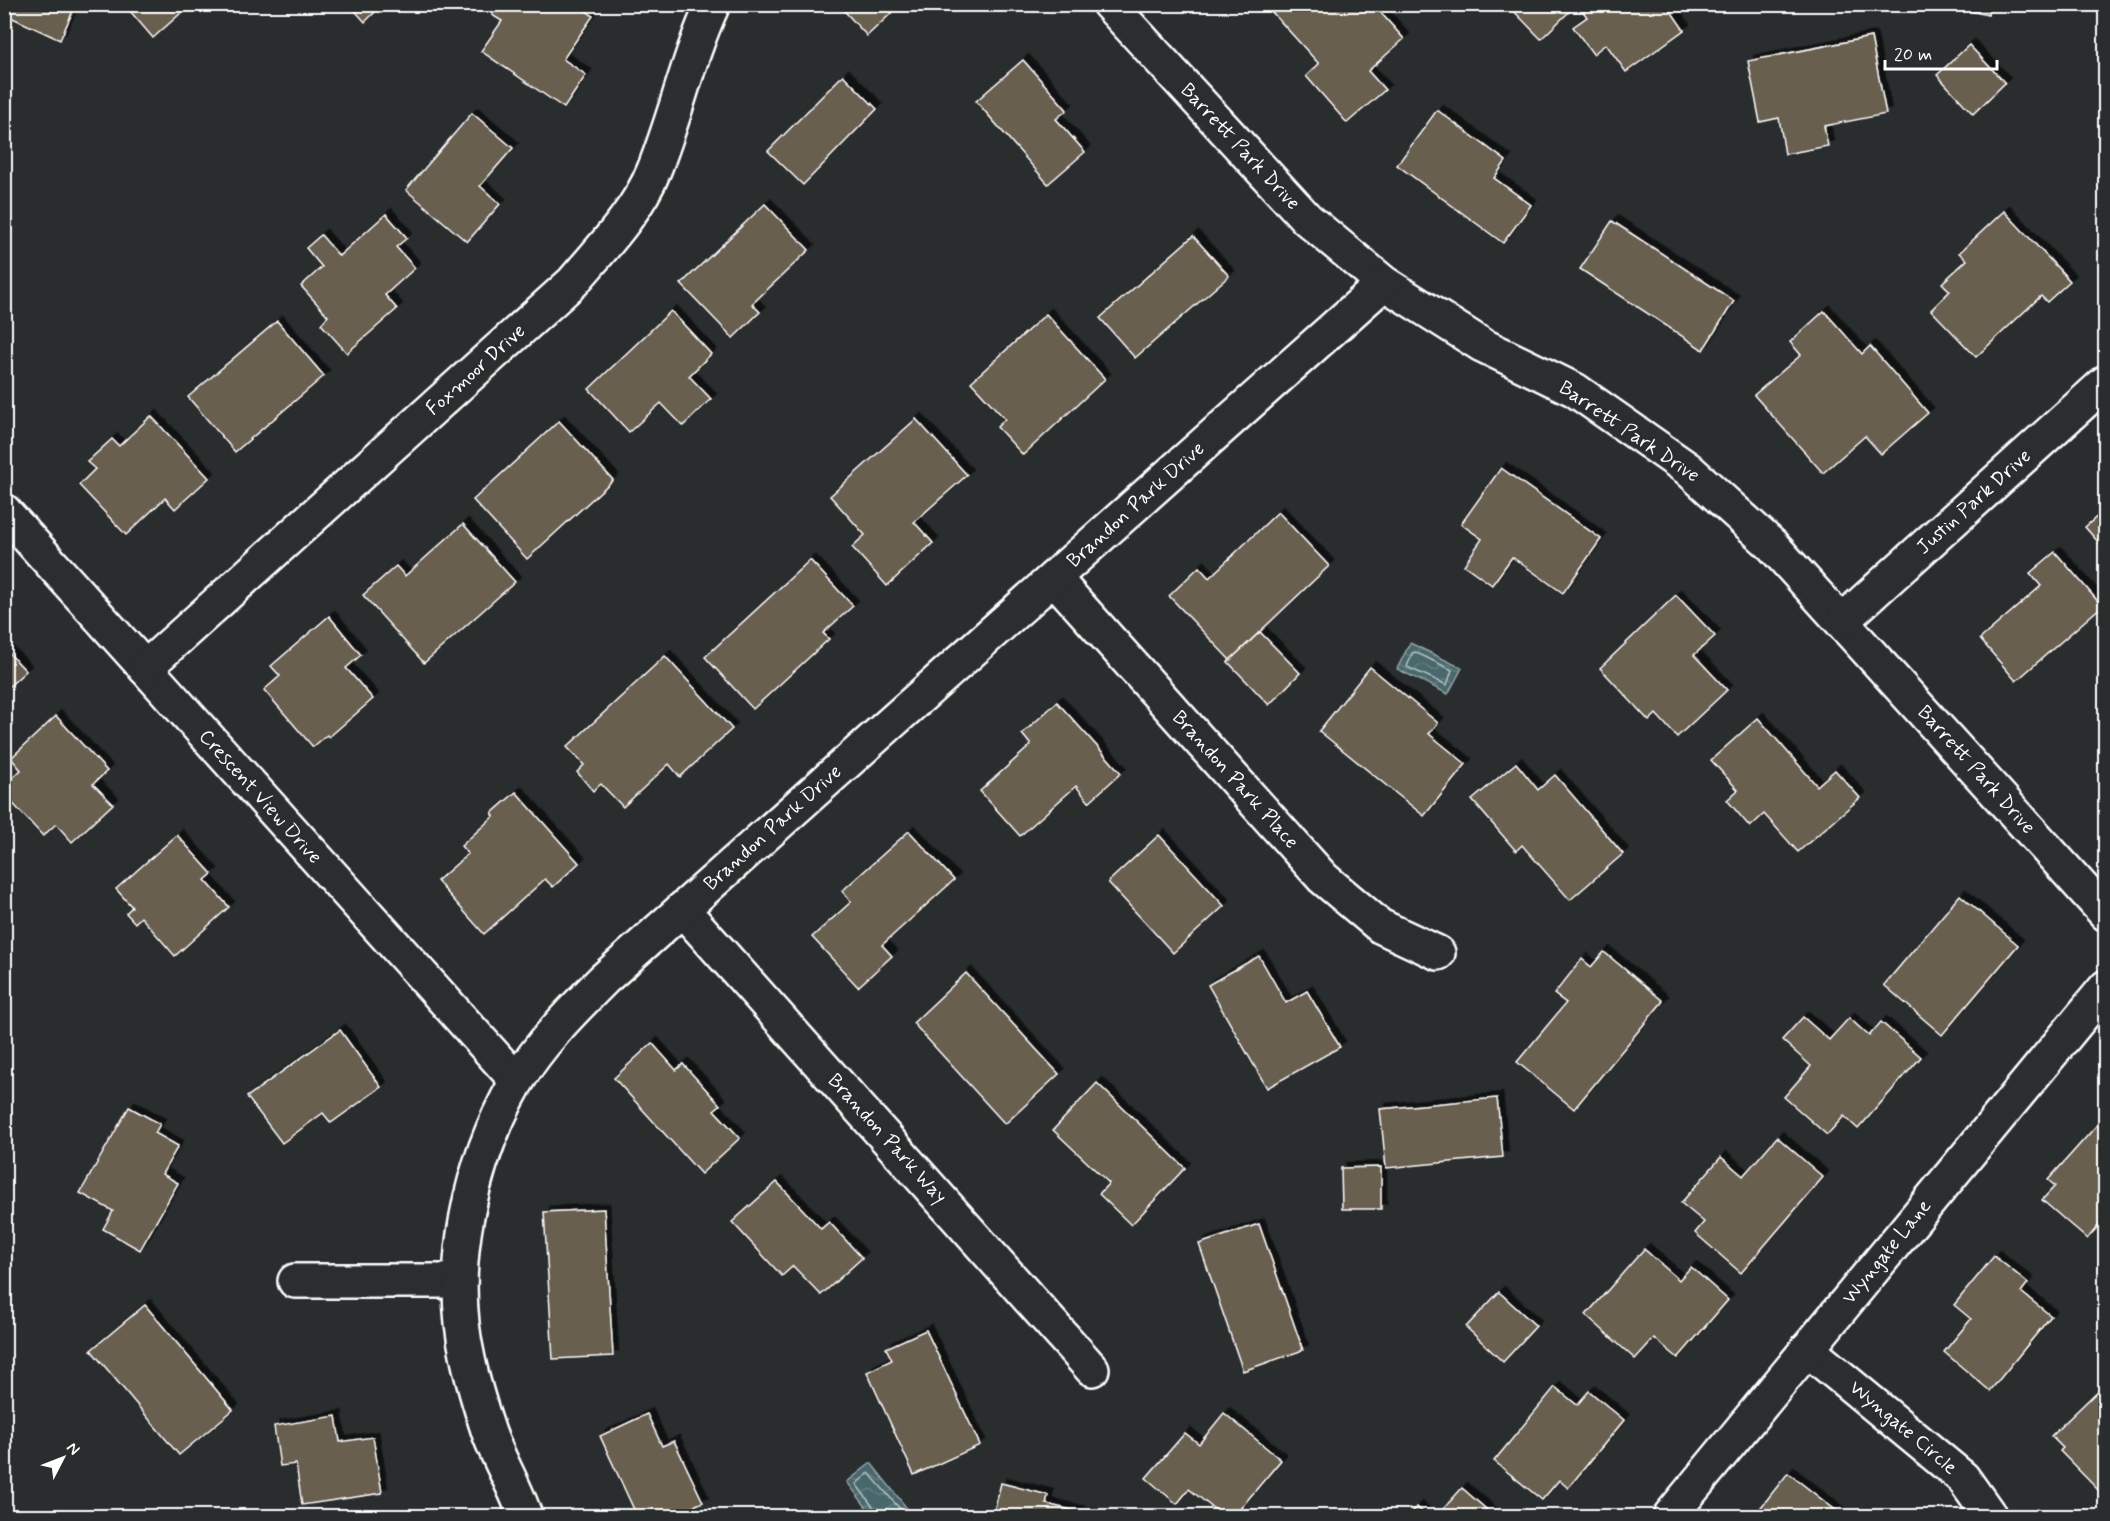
<svg xmlns="http://www.w3.org/2000/svg" width="2110" height="1521" viewBox="0 0 2110 1521" font-family="Mynerve,sans-serif">
  <style>
    .water { fill: url(#water-waves); stroke: #92a4a7; stroke-width: 1.5 }
    .lines { fill: none; stroke-linecap: round; stroke-linejoin: round }
    .shore { stroke: #b6c2c4; stroke-width: 1.5 }
    .building { fill: #695e50; stroke: #fff; stroke-width: 1.5; filter: url(#shadow) }
    .minor-casing { stroke: #fff; stroke-width: 38 }
    .minor { stroke: #2a2d2e; stroke-width: 33 }
    .labels { text-anchor: middle; dominant-baseline: central; stroke-width: 4.5; stroke-linejoin: round; paint-order: stroke }
    .street-label { font-size: 20px; fill: #fff; stroke: #2a2d2e }
  </style>
  <defs>
    <pattern id="water-waves" width="16" height="10" patternUnits="userSpaceOnUse" patternTransform="scale(1.5)"><rect width="16" height="10" fill="#49676c"/><path d="M0 5q4-4 8 0t8 0" fill="none" stroke="#647e82"/></pattern>
    <filter id="shadow"><feDropShadow dx="5.5" dy="-5.5" stdDeviation="0" flood-color="#0009"/></filter>
  </defs>
  <rect width="100%" height="100%" fill="#2a2d2e"/>
  <filter id="ink" filterUnits="userSpaceOnUse"><feTurbulence type="fractalNoise" baseFrequency=".0167" numOctaves="2"/><feDisplacementMap in="SourceGraphic" scale="12" xChannelSelector="R" yChannelSelector="G"/><feConvolveMatrix kernelMatrix="1 2 1 2 8 2 1 2 1" color-interpolation-filters="sRGB"/></filter>
  <g filter="url(#ink)">
    <!-- water -->
    <g class="water">
      <polygon points="1410,643 1462,668 1448,694 1397,669"/>
      <polygon points="871,1463 913,1516 873,1516 847,1482"/>
    </g>
    <g class="lines">
      <!-- shore -->
      <g class="shore">
        <polygon points="1415,652 1452,670 1447,685 1407,667 1412,653"/>
        <polyline points="878,1516 876,1511 856,1484 869,1473 906,1516"/>
      </g>
    </g>
    <!-- building -->
    <g class="building">
      <polygon points="4,4 76,4 60,40 4,14"/>
      <polygon points="124,4 191,4 153,38"/>
      <polygon points="349,4 383,4 365,22"/>
      <polygon points="499,4 577,4 593,16 563,59 586,75 564,108 481,51 502,21 492,15"/>
      <polygon points="838,4 901,4 867,36"/>
      <polygon points="1278,4 1373,4 1404,39 1368,71 1385,90 1347,123 1306,76 1319,64 1271,11"/>
      <polygon points="1570,4 1573,8 1541,39 1508,5"/>
      <polygon points="1578,4 1666,4 1684,30 1626,72 1606,44 1593,54 1573,27 1587,17"/>
      <polygon points="1940,4 1990,4 1988,15"/>
      <polygon points="1871,37 1886,114 1824,126 1828,146 1785,154 1779,118 1760,122 1748,61"/>
      <polygon points="1969,45 2005,83 1973,114 1937,75"/>
      <polygon points="1023,60 1067,110 1056,119 1085,152 1048,184 976,101"/>
      <polygon points="843,75 877,109 803,185 768,151"/>
      <polygon points="1437,110 1506,161 1494,178 1531,205 1503,243 1397,165"/>
      <polygon points="472,113 513,148 480,186 500,204 467,242 406,190"/>
      <polygon points="765,204 809,250 752,304 760,312 733,338 681,284"/>
      <polygon points="2004,211 2070,281 2047,302 2041,296 1976,357 1931,310 1950,291 1942,283 1967,260 1959,253"/>
      <polygon points="386,214 407,238 396,247 415,268 385,295 397,309 347,353 321,324 328,316 301,286 322,267 306,248 321,235 339,256"/>
      <polygon points="1612,221 1734,301 1703,350 1580,269"/>
      <polygon points="1193,236 1229,276 1135,358 1100,318"/>
      <polygon points="671,311 711,354 689,376 711,399 683,426 661,403 629,432 589,389"/>
      <polygon points="1824,311 1862,354 1870,346 1928,413 1881,454 1865,436 1823,473 1754,395 1801,355 1790,342"/>
      <polygon points="1046,314 1105,379 1023,455 997,427 1005,419 971,382"/>
      <polygon points="277,321 324,376 235,452 188,397"/>
      <polygon points="151,416 209,478 175,509 165,498 126,535 79,485 95,469 87,462 112,439 119,446"/>
      <polygon points="916,419 967,475 914,522 933,543 887,586 852,547 865,535 830,496"/>
      <polygon points="559,421 613,480 527,559 473,500"/>
      <polygon points="1501,468 1601,539 1563,593 1512,557 1492,585 1464,565 1482,539 1461,524"/>
      <polygon points="2106,509 2106,551 2085,527"/>
      <polygon points="1278,512 1329,566 1230,660 1169,596 1199,567 1209,578"/>
      <polygon points="463,524 515,582 424,663 363,595 396,566 405,576"/>
      <polygon points="2055,552 2102,606 2016,681 1980,639 2041,586 2030,573"/>
      <polygon points="810,560 853,606 823,633 829,639 753,709 705,657"/>
      <polygon points="1676,595 1715,636 1694,655 1727,690 1677,737 1656,714 1649,721 1600,668"/>
      <polygon points="329,616 361,655 346,668 373,699 329,737 327,735 313,747 264,690 280,676 271,666"/>
      <polygon points="1260,632 1300,673 1269,705 1228,662"/>
      <polygon points="4,648 26,671 4,691"/>
      <polygon points="665,656 732,729 680,777 669,764 623,807 601,784 593,791 577,772 584,765 567,747"/>
      <polygon points="1370,667 1438,723 1429,734 1466,764 1424,816 1319,731"/>
      <polygon points="1057,702 1121,773 1089,802 1076,786 1020,836 980,791 1031,745 1022,734"/>
      <polygon points="56,716 107,771 93,784 113,804 72,842 56,824 43,836 4,794 4,786 21,770 11,758"/>
      <polygon points="1758,718 1817,786 1835,770 1860,798 1798,852 1764,814 1750,827 1727,800 1738,790 1711,760"/>
      <polygon points="1516,763 1538,790 1555,775 1623,854 1570,900 1522,845 1516,851 1472,800"/>
      <polygon points="516,792 579,863 553,887 545,879 484,934 437,881 468,854 461,846 494,816 492,813"/>
      <polygon points="909,831 954,880 882,945 892,956 858,987 812,937 851,902 842,891"/>
      <polygon points="177,835 212,874 205,880 229,907 175,956 141,917 135,923 126,913 132,907 116,889"/>
      <polygon points="1159,835 1224,906 1173,953 1108,882"/>
      <polygon points="1960,895 2018,945 1942,1035 1884,985"/>
      <polygon points="1604,952 1663,1001 1574,1109 1517,1062 1566,1003 1554,994 1582,959 1591,967"/>
      <polygon points="1259,956 1286,1003 1307,991 1340,1047 1267,1088 1208,985"/>
      <polygon points="966,973 1059,1074 1005,1124 913,1023"/>
      <polygon points="1803,1017 1829,1040 1849,1018 1869,1036 1881,1022 1921,1057 1858,1129 1844,1116 1827,1135 1784,1097 1811,1066 1782,1040"/>
      <polygon points="340,1030 381,1087 331,1123 323,1113 282,1143 247,1097"/>
      <polygon points="652,1043 676,1070 683,1064 720,1105 714,1110 740,1138 701,1174 614,1078"/>
      <polygon points="1097,1083 1185,1168 1131,1225 1099,1194 1109,1183 1053,1130"/>
      <polygon points="1497,1098 1503,1157 1386,1168 1380,1109"/>
      <polygon points="129,1107 160,1124 155,1133 178,1146 162,1174 178,1183 140,1250 103,1229 113,1211 80,1193"/>
      <polygon points="2106,1115 2106,1217 2087,1239 2042,1200 2055,1186 2048,1180"/>
      <polygon points="1777,1137 1823,1177 1741,1273 1695,1233 1704,1222 1681,1203 1721,1157 1743,1176"/>
      <polygon points="1381,1167 1381,1209 1342,1209 1341,1168"/>
      <polygon points="777,1182 821,1229 829,1222 862,1258 821,1295 793,1266 782,1276 732,1222"/>
      <polygon points="604,1209 613,1356 553,1359 544,1212"/>
      <polygon points="1259,1224 1303,1350 1243,1371 1199,1244"/>
      <polygon points="1644,1249 1679,1280 1691,1267 1728,1300 1678,1358 1654,1338 1635,1359 1586,1315"/>
      <polygon points="1994,1256 2028,1283 2021,1292 2051,1316 1990,1391 1944,1352 1971,1319 1954,1305"/>
      <polygon points="1499,1292 1536,1326 1503,1362 1466,1327"/>
      <polygon points="145,1305 233,1410 179,1455 91,1350"/>
      <polygon points="926,1330 980,1445 914,1475 867,1372 892,1360 886,1348"/>
      <polygon points="1555,1387 1577,1405 1589,1391 1624,1420 1568,1488 1559,1480 1542,1500 1494,1461"/>
      <polygon points="2102,1387 2106,1391 2106,1498 2060,1451 2063,1448 2051,1436"/>
      <polygon points="1224,1413 1281,1460 1234,1516 1223,1516 1189,1489 1177,1504 1146,1478 1185,1433 1199,1444"/>
      <polygon points="647,1414 662,1446 674,1441 703,1502 670,1516 637,1516 600,1436"/>
      <polygon points="336,1416 340,1442 373,1437 382,1493 302,1505 296,1464 280,1466 274,1426"/>
      <polygon points="1788,1473 1843,1516 1754,1516"/>
      <polygon points="1001,1483 1048,1495 1046,1504 1097,1516 993,1516"/>
      <polygon points="1462,1488 1494,1516 1437,1516"/>
      <polygon points="1417,1507 1427,1516 1408,1516"/>
    </g>
    <g class="lines">
      <defs>
        <g id="minor">
          <polyline points="1109,4 1307,219 1384,283 1482,345 1575,390 1688,469 1772,545 2106,914"/>
          <polyline points="4,511 517,1081"/>
          <polyline points="1054,578 1323,878 1380,926 1438,953"/>
          <polyline points="1842,621 2106,382"/>
          <path d="M145,668L573,282C601,249 638,211 654,170C676,115 688,58 713,4"/>
          <polyline points="682,909 1092,1369"/>
          <polyline points="295,1281 460,1281"/>
          <polyline points="1807,1349 1963,1478 1990,1516"/>
          <path d="M525,1516C516,1488 499,1461 489,1433C481,1409 473,1383 468,1359C447,1267 470,1163 516,1083C539,1044 573,1010 604,979L1384,283"/>
          <polyline points="1670,1516 2106,987"/>
        </g>
      </defs>
      <!-- minor casing -->
      <use href="#minor" class="minor-casing"/>
      <!-- minor -->
      <use href="#minor" class="minor"/>
    </g>
  </g>
  <g class="labels">
    <!-- street labels -->
    <g class="street-label">
      <text transform="translate(1240 147) rotate(47)">Barrett Park Drive</text>
      <text transform="translate(476 370) rotate(-42)">Foxmoor Drive</text>
      <text transform="translate(1629 432) rotate(34)">Barrett Park Drive</text>
      <text transform="translate(1974 502) rotate(-42)">Justin Park Drive</text>
      <text transform="translate(1136 505) rotate(-42)">Brandon Park Drive</text>
      <text transform="translate(1976 770) rotate(48)">Barrett Park Drive</text>
      <text transform="translate(1235 780) rotate(48)">Brandon Park Place</text>
      <text transform="translate(260 797) rotate(48)">Crescent View Drive</text>
      <text transform="translate(773 828) rotate(-42)">Brandon Park Drive</text>
      <text transform="translate(887 1139) rotate(48)">Brandon Park Way</text>
      <text transform="translate(1887 1252) rotate(-51)">Wyngate Lane</text>
      <text transform="translate(1903 1428) rotate(40)">Wyngate Circle</text>
    </g>
  </g>
  <!-- margin -->
  <rect width="2110" height="1521" fill="none" stroke="#2a2d2e" stroke-width="24"/>
  <rect x="12" y="12" width="2086" height="1497" fill="none" stroke="#fff" stroke-width="2" filter="url(#ink)"/>
  <!-- north arrow -->
  <g transform="translate(63 1458) rotate(48)" stroke="#2a2d2e" stroke-width="4.5" paint-order="stroke">
  <path d="M0-4.5L10 22L0 15L-10 22Z" fill="#ffffff"/>
  <text y="-9" font-size="16" font-weight="bold" text-anchor="middle" fill="#ffffff">N</text>
  </g>
  <!-- scale -->
  <path d="M1885 60v9h112v-9" fill="none" stroke="#ffffff" stroke-width="3"/>
  <text x="1894" y="60" font-size="18" fill="#ffffff" stroke="#2a2d2e" stroke-width="4.5" paint-order="stroke">20 m</text>
</svg>
